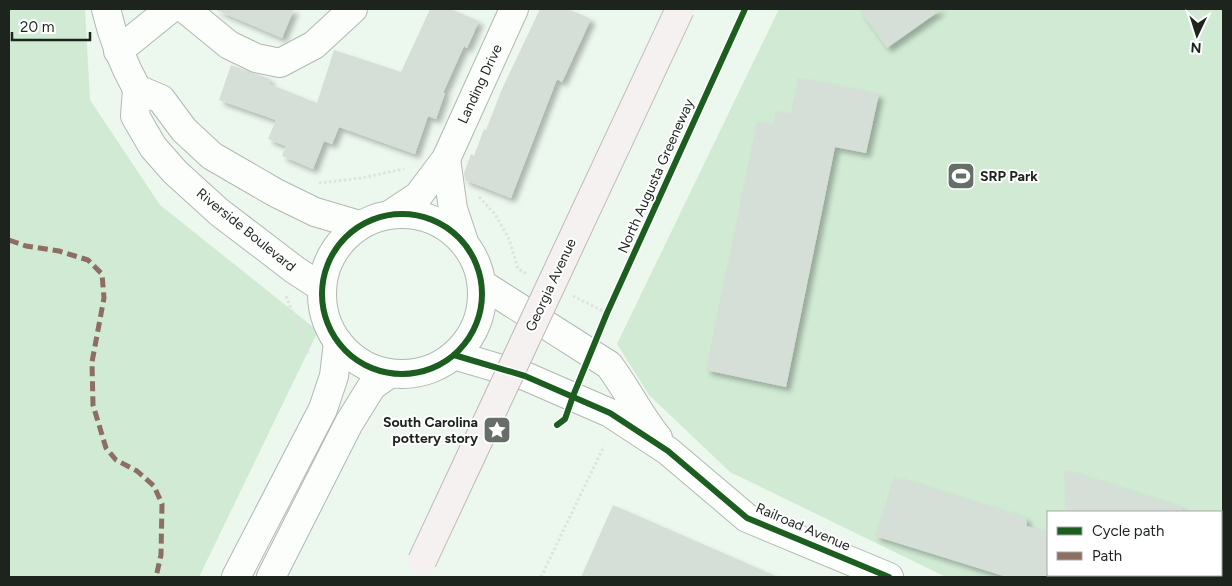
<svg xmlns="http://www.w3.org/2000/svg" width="1232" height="586" viewBox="0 0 1232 586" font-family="Figtree,sans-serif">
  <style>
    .green { fill: #d0ead4; fill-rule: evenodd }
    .building { fill: #d5ded7; filter: url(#shadow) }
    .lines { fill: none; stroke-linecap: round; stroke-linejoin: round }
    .street-casing { stroke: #b1b8b2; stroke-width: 30 }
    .path { stroke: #dee3e0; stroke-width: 3; stroke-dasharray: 2.5 2.5; stroke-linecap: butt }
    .street { stroke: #fcfefc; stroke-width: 28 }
    .primary-bridge-casing { stroke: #bfbab6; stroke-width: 30; stroke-linecap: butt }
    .primary-bridge { stroke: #f5f1f0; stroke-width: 28 }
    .quiet { stroke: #8d6e63; stroke-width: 5; stroke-dasharray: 10 5; stroke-linecap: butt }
    .cycleway-casing { stroke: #fff; stroke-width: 9 }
    .cycleway { stroke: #1b5e20; stroke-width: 6 }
    .labels { text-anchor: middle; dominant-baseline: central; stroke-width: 4; stroke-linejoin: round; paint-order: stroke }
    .street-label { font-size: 14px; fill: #1d241e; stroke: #fff }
    .poi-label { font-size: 14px; font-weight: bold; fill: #1d241e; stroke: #fff; text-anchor: start }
  </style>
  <defs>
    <filter id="shadow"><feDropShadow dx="4.5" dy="4.5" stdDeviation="2.5" flood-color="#0004"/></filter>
  </defs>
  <rect width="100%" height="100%" fill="#ecf7ee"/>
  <!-- green -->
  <g class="green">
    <polygon points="9,9 85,9 90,100 160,205 318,331 199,577 9,577"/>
    <path d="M779,9H1223V577H946L730,472L649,395L617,344ZM1048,512H1221V575H1048Z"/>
  </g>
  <!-- building -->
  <g class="building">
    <polygon points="214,9 294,9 282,38"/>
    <polygon points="430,9 450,9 479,21 467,48 464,46 443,93 445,93 436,119 428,116 415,154 339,127 332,144 324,141 313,169 282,156 286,146 268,139 276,120 219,100 231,65 270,79 269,84 317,103 334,50 401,72"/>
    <polygon points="540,9 568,9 591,19 562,82 557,79 511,198 465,180 464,173 471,154 474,156 484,129 486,130 502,89"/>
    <polygon points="859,9 942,9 887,48"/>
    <polygon points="798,78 879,94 866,153 835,147 786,387 706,370 757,122 774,125 776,111 791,114"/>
    <polygon points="1064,470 1183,508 1182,512 1066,512"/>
    <polygon points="894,477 1026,518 1027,526 1048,533 1048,577 1007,577 875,536"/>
    <polygon points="613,505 778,577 581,577"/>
  </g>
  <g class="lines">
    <defs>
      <g id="street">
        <path d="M106,9C113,39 122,62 137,89"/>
        <polyline points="185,9 229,45 256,58 280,63 314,45 353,9"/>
        <polyline points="118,51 170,9"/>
        <polyline points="137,89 135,116 153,147 175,172 219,212 295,270 321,287"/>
        <polyline points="137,89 161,99 184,130 212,156 276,193 315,212 359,225"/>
        <polyline points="446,159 453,209 464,242"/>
        <circle cx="402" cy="294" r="80"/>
        <polyline points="391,214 418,196 446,159 514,9"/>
        <path d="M482,284L609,365C627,389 639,415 658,438"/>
        <polyline points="454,355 525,376 610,413 668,451 747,518 889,577"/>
        <polyline points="236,577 323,409 334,376 338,342"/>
        <polyline points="271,577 349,423 372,386 389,374"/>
      </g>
    </defs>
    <!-- street casing -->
    <use href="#street" class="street-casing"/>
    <!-- path -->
    <g class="path">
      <polyline points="319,183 361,178 404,169"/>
      <polyline points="479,197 495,214 509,239 518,269 527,274"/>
      <polyline points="286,296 309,353"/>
      <polyline points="573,296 607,313"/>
      <polyline points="541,577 604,446"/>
    </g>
    <!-- street -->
    <use href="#street" class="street"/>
    <defs>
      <polyline id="primary-bridge" points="422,561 680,9"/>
    </defs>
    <!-- primary-bridge casing -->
    <use href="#primary-bridge" class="primary-bridge-casing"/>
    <!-- primary-bridge -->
    <use href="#primary-bridge" class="primary-bridge"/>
    <!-- quiet -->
    <polyline class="quiet" points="9,240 26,246 59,251 88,260 102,274 104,298 92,362 93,405 106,448 116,460 137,471 154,486 162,504 161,555 156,577"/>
    <defs>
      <g id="cycleway">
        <circle cx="402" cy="294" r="80"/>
        <polyline points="454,355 525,376 610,413 668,451 747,518 889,577"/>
        <polyline points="557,425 565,419 573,396 607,313 745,9"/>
      </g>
    </defs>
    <!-- cycleway casing -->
    <use href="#cycleway" class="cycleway-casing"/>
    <!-- cycleway -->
    <use href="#cycleway" class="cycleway"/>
  </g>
  <!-- icons -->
  <defs>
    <symbol id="stadium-square" viewBox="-11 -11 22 22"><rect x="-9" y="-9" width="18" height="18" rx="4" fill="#656e67" stroke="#fff"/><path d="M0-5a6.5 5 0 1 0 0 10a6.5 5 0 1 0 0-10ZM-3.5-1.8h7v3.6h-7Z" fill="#fff"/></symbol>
    <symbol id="sight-square" viewBox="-11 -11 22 22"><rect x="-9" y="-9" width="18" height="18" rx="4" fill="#656e67" stroke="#fff"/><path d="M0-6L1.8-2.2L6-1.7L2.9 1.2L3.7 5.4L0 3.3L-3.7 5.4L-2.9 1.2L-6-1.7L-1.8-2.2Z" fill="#fff"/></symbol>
  </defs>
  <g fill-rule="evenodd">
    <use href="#stadium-square" x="945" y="160" width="32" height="32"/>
    <use href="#sight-square" x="481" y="414" width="32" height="32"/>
  </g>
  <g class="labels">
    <!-- street labels -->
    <g class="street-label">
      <text transform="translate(480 84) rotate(-65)">Landing Drive</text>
      <text transform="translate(656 176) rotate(-66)">North Augusta Greeneway</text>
      <text transform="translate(246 230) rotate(39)">Riverside Boulevard</text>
      <text transform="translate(551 285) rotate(-65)">Georgia Avenue</text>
      <text transform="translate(803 527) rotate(23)">Railroad Avenue</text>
    </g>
    <!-- poi labels -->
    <g class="poi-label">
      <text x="980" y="176">SRP Park</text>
      <text x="478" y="422" text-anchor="end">South Carolina<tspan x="478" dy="16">pottery story</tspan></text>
    </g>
  </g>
  <!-- border -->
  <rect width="1232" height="586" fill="none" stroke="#1d241e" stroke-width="20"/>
  <!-- legend -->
  <rect x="1047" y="511" width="175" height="65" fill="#ffffff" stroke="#a5a7a5"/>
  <rect x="1057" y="527" width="25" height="8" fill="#1b5e20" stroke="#a5a7a5"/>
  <text x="1092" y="536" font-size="15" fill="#1d241e">Cycle path</text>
  <rect x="1057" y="552" width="25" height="8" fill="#8d6e63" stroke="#a5a7a5"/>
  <text x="1092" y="561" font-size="15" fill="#1d241e">Path</text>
  <!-- north arrow -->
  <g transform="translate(1197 35) rotate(184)" stroke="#ffffff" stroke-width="4" paint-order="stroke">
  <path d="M0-4L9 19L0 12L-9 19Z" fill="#1d241e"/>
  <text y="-8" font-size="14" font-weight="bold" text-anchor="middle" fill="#1d241e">N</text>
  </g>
  <!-- scale -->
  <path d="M12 32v8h78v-8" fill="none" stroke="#1d241e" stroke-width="2.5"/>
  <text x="20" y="32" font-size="15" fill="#1d241e" stroke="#ffffff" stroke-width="4" paint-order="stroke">20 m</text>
</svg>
